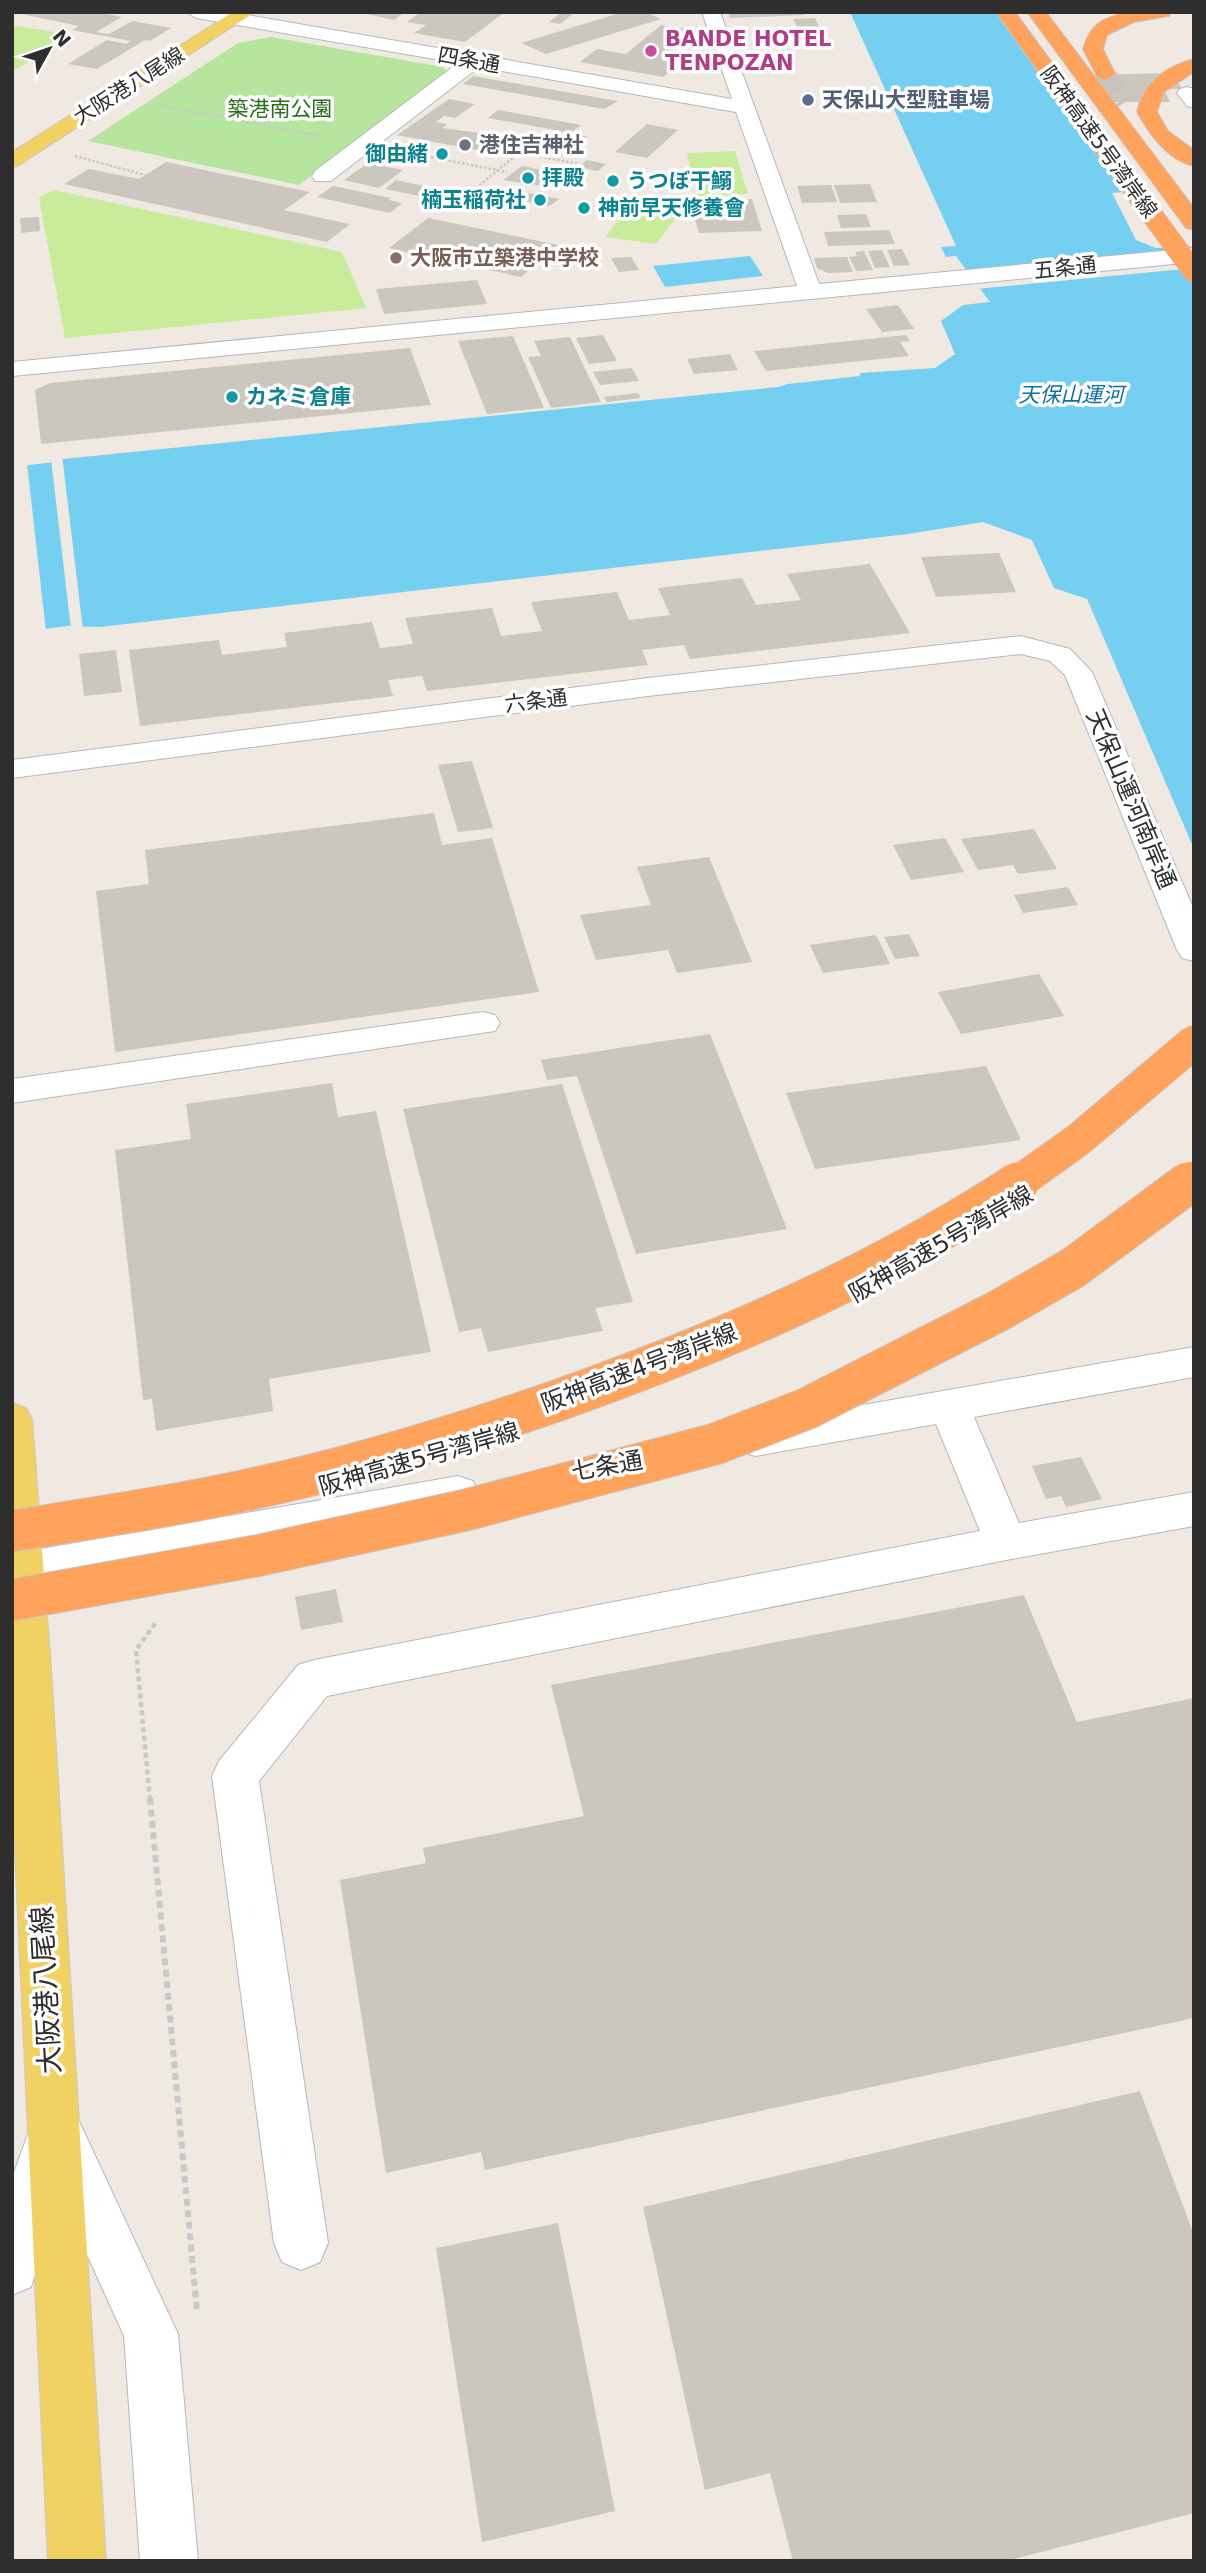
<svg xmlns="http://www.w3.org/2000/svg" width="1206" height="2573" viewBox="0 0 1206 2573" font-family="'DejaVu Sans','Noto Sans JP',sans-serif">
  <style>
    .green { fill: #b6e59e }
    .pitch { fill: #c9ec9a }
    .water { fill: #75cff0 }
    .pier { fill: #efe9e1 }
    .building { fill: #cbc7bf }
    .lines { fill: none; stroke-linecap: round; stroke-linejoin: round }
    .highway-tunnel { stroke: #c8c4bd; stroke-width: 21; stroke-dasharray: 21 10; stroke-linecap: butt }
    .minor-casing { stroke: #b4b7c1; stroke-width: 2 }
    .major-casing { stroke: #c9c9c9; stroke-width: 2 }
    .highway-casing { stroke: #c9c9c9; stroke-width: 2 }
    .path-far2 { stroke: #c9c9c9; stroke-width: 2.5; stroke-dasharray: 2.5 2; stroke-linecap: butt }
    .path-far1 { stroke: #c9c9c9; stroke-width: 4.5; stroke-dasharray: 5 3.5; stroke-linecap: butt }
    .path { stroke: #c9c9c9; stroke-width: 6; stroke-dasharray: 7 4.5; stroke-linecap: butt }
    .minor { fill: #fff; fill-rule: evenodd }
    .major { fill: #f2d163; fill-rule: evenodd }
    .highway { fill: #ffa35c; fill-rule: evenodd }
    .highway-bridge-far2-casing { stroke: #c9c9c9; stroke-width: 22; stroke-linecap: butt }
    .highway-bridge-far1-casing { stroke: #c9c9c9; stroke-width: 35; stroke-linecap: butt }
    .highway-bridge-casing { stroke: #c9c9c9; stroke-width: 43; stroke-linecap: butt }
    .highway-bridge-far2 { stroke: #ffa35c; stroke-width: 21 }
    .highway-bridge-far1 { stroke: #ffa35c; stroke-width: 33 }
    .highway-bridge { stroke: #ffa35c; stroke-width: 41 }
    .hotel-dot { fill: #d1479c; stroke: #fff; stroke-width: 2.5 }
    .service-dot { fill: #5c6f8a; stroke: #fff; stroke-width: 2.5 }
    .worship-dot { fill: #6b7280; stroke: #fff; stroke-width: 2.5 }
    .culture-dot { fill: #0f9aa8; stroke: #fff; stroke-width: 2.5 }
    .education-dot { fill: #8d6e63; stroke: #fff; stroke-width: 2.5 }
    .labels { text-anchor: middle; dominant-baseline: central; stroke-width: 7; stroke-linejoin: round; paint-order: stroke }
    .far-hotel-label { font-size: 21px; font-weight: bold; fill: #b23c85; stroke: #fff; text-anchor: start }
    .far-street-label { font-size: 21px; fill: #2e2e2e; stroke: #fff }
    .far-service-label { font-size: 21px; font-weight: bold; fill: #4e5e75; stroke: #fff; text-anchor: start }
    .far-park-label { font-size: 21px; fill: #2c6e1b; stroke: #fff }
    .far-worship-label { font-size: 21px; font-weight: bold; fill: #5b616d; stroke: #fff; text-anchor: start }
    .far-culture-label { font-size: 21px; font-weight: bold; fill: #0d838f; stroke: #fff; text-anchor: start }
    .far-education-label { font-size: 21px; font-weight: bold; fill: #785e54; stroke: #fff; text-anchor: start }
    .far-water-label { font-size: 21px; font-style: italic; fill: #0d6fa3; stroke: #fff }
    .street-label { font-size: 24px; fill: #2e2e2e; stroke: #fff }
    .near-street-label { font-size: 28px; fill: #2e2e2e; stroke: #fff }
  </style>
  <rect width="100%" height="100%" fill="#efe9e1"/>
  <!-- green -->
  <polygon class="green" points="271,37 443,67 448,73 299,185 88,141 238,43"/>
  <!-- pitch -->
  <g class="pitch">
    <polygon points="12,25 72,35 12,72"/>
    <polygon points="735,151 748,194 698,196 687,153"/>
    <polygon points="53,190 342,252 366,308 65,338 39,198"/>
    <polygon points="638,196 687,203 656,244 605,237"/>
  </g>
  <!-- water -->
  <g class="water">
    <polygon points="850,12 1014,12 1149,190 1112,193 1136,240 1156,248 1190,246 1194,251 1194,849 1087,599 1054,588 1032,540 983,522 908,534 100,627 68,626 12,633 12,467 63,461 63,459 778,387 788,384 860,376 860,373 935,368 955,354 941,321 963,305 990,302 956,256 946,257 941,247 956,246"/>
    <polygon points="750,256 763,276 665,287 653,266"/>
  </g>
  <!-- pier -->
  <g class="pier">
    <polygon points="1194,248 1194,268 976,289 961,271"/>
    <polygon points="62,455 83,630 71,629 51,459"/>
    <polygon points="27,463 46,632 12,636 12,465"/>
  </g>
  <!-- building -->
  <g class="building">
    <polygon points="12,12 97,12 122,17 96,32 109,34 132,21 171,28 150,41 145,40 97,69 68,64 107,40 126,44 131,41 72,30 79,26"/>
    <polygon points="359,12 405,12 394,20"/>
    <polygon points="421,12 505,12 465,42 414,33 426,25 407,22"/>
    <polygon points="562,12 575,12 560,24 549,22"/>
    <polygon points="623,12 645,12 661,19 546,54 521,43"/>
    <polygon points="728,12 803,12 804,15 730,18"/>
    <polygon points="815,18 819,27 797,27 793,19"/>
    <polygon points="661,25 697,31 662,60 680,63 663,77 580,62 597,49 626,54"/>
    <polygon points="1172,73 1182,89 1164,89 1170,102 1104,102 1087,75"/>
    <polygon points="473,76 618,101 604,109 463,84"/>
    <polygon points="449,99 475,104 455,118 444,116 436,122 447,124 443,128 501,136 482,151 397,135"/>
    <polygon points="498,110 581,125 571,133 488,118"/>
    <polygon points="647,124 678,130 647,158 615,152"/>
    <polygon points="579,135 587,136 575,146 562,143 571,136"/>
    <polygon points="384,156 403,159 396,164 377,161"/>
    <polygon points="587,160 606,164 598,171 578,167"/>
    <polygon points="166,162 310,192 284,210 350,224 327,242 64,184 89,169 139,179"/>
    <polygon points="368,163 403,170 379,188 344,180"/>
    <polygon points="522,166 548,171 545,173 581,181 569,190 503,180"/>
    <polygon points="396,180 456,193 445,201 385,189"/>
    <polygon points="870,184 877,202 840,203 834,185"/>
    <polygon points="831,185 837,202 802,203 797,186"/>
    <polygon points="333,186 391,198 389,200 402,203 390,213 317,197"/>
    <polygon points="529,193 559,199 550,206 520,200"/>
    <polygon points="752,199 762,231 699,233 690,202"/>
    <polygon points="866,214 871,227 841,228 837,215"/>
    <polygon points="39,217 40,231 21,233 20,218"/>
    <polygon points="428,218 558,245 521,277 389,248"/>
    <polygon points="889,230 895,244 828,246 824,232"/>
    <polygon points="902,249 910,265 894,266 887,250"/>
    <polygon points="882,250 890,267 875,268 868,251"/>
    <polygon points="864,251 873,270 856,271 849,257 857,256 855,252"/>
    <polygon points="631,257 639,270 619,272 611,258"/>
    <polygon points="847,257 853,272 828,273 817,268 814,258"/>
    <polygon points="477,280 487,304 384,314 376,289"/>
    <polygon points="898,305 914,329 882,332 866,309"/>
    <polygon points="603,335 617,361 589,364 576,338"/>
    <polygon points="906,335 910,341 900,342 909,356 766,371 754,351"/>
    <polygon points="513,336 544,408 487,414 458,341"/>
    <polygon points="570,337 601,402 551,408 528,357 541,356 534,341"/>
    <polygon points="410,348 431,405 41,444 35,390 50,383"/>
    <polygon points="730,354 738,370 694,374 687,359"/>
    <polygon points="632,368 639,381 600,385 593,372"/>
    <polygon points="638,393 641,398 607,402 604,397"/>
    <polygon points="999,553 1016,592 936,597 921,557"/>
    <polygon points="870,564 910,633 690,659 684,645 642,650 648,665 427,691 422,676 388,680 393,696 140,726 129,650 219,640 222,655 287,647 284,633 372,622 380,648 413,644 405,618 492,608 501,636 542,631 531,602 617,592 629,620 670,615 658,588 742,578 756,605 801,600 787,574"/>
    <polygon points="116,650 122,692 84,696 79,654"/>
    <polygon points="472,761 493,828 458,832 438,765"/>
    <polygon points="434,813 442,845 492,838 539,992 115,1052 96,891 149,884 145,850"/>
    <polygon points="1034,829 1057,869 1018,874 1013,865 978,870 961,839"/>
    <polygon points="945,838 964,872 911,880 893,845"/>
    <polygon points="709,857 752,962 677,973 668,950 596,960 580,915 651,905 637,867"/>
    <polygon points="1068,887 1078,905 1023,913 1014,895"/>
    <polygon points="909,934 920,956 895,959 884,937"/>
    <polygon points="876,935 890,964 823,973 810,945"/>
    <polygon points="1039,974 1064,1016 961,1034 938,992"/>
    <polygon points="710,1034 787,1229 636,1254 577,1076 547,1080 541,1060"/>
    <polygon points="986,1066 1021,1140 815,1169 786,1093"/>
    <polygon points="332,1083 338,1117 376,1111 431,1352 269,1379 273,1411 156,1431 152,1399 143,1400 115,1150 191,1139 186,1104"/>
    <polygon points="562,1084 633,1302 595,1308 603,1331 488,1352 481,1328 459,1332 403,1109"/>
    <polygon points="1081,1457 1102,1499 1066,1507 1061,1496 1046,1499 1032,1466"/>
    <polygon points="336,1589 343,1622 301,1630 295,1597"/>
    <polygon points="1024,1595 1077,1722 1194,1698 1194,2018 485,2170 481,2152 386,2173 340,1880 426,1863 423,1848 584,1816 551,1685"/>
    <polygon points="1140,2091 1194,2235 1194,2513 1006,2561 793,2561 770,2473 705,2490 643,2207"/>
    <polygon points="558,2223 615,2511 482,2542 436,2248"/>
  </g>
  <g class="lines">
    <!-- highway-tunnel -->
    <polyline class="highway-tunnel" points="1105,74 1125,102"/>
    <defs>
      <g id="minor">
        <polygon points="187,12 230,12 732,99 702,12 720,12 819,284 1194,248 1194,262 12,376 12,362 797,286 736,112 479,67 331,181 315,181 312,176 315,171 458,63 196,18"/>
        <polygon points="1187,87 1194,89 1194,108 1187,106 1177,93 1180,89"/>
        <polygon points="1021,636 1070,649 1092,672 1194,910 1194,961 1182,958 1177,950 1065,675 1050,661 1021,654 648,696 12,778 12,760 648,678"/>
        <polygon points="483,1012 495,1015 500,1023 495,1031 12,1103 12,1079"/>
        <polygon points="1194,1347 1194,1377 974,1417 1019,1523 1194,1492 1194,1526 1006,1560 327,1696 259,1781 328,2243 320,2262 301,2270 282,2262 274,2243 212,1776 219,1761 298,1665 314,1660 980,1531 936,1424 755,1456 741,1451 735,1440 741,1429 755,1424"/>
        <polygon points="458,1476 473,1481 479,1493 473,1505 458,1510 12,1590 12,1554"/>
        <polygon points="61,2113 79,2121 178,2334 198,2561 140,2561 124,2336 60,2195 31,2287 12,2295 12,2178 28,2134 39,2129 43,2121"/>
      </g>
      <g id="major">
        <polygon points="233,12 255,12 19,165 12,167 12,152"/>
        <polygon points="12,1403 26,1408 32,1419 51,1668 106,2561 48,2561 12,1787"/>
      </g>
      <g id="highway">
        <polygon points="996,12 1015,12 1141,184 1144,189 1141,194 1125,194"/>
        <polygon points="1027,12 1046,12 1194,208 1194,230 1186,228"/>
        <path d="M1127,12H1171L1169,16L1134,22L1107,35L1103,49L1115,74L1105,80L1098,78L1083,49C1091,23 1101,19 1127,12Z"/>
        <path d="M1194,59V72L1164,92L1157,112L1168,131L1194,150V166C1167,160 1149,134 1137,112C1143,83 1166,66 1194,59Z"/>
      </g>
    </defs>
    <!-- minor casing -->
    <use href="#minor" class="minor-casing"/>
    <!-- major casing -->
    <use href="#major" class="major-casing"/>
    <!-- highway casing -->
    <use href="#highway" class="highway-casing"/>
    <!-- path-far2 -->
    <g class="path-far2">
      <polyline points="158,105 321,136"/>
      <polyline points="409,153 507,172"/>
      <polyline points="75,156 145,175"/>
      <polyline points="516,196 476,188 519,153 580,164"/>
    </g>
    <!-- path-far1 -->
    <polyline class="path-far1" points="150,1800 136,1650 157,1621"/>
    <!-- path -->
    <polyline class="path" points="150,1798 197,2312"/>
    <!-- minor -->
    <use href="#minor" class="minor"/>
    <!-- major -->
    <use href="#major" class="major"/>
    <!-- highway -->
    <use href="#highway" class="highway"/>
    <defs>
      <polyline id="highway-bridge-far2" points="1133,189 1194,272"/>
      <g id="highway-bridge-far1">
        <polyline points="1015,1185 1078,1140 1194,1042"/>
        <polyline points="1185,1185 1194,1178"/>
      </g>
      <g id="highway-bridge">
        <path d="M12,1531C94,1518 175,1506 256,1488C358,1466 458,1435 556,1401C717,1344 874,1277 1018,1183"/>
        <polyline points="12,1600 256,1556 466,1510 715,1444 806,1409 1000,1310 1073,1268 1188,1183"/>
      </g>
    </defs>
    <!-- highway-bridge-far2 casing -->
    <use href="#highway-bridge-far2" class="highway-bridge-far2-casing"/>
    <!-- highway-bridge-far1 casing -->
    <use href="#highway-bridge-far1" class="highway-bridge-far1-casing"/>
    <!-- highway-bridge casing -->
    <use href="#highway-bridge" class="highway-bridge-casing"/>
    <!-- highway-bridge-far2 -->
    <use href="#highway-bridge-far2" class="highway-bridge-far2"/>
    <!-- highway-bridge-far1 -->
    <use href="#highway-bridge-far1" class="highway-bridge-far1"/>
    <!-- highway-bridge -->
    <use href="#highway-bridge" class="highway-bridge"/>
  </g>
  <!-- markers -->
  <circle class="hotel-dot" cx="651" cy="51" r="7"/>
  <circle class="service-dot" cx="808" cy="100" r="7"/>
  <circle class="worship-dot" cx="465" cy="145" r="7"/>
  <g class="culture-dot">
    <circle cx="442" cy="154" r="7"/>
    <circle cx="528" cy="178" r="7"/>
    <circle cx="613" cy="181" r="7"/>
    <circle cx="540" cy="200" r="7"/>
    <circle cx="584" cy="208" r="7"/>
    <circle cx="232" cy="397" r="7"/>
  </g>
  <circle class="education-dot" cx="396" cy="258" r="7"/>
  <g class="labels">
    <!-- far-hotel labels -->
    <g class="far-hotel-label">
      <text x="665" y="39">BANDE HOTEL<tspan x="665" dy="24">TENPOZAN</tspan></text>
    </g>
    <!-- far-street labels -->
    <g class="far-street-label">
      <text transform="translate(469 60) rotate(10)">四条通</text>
      <text transform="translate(129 86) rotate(-32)">大阪港八尾線</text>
      <text transform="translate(1099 142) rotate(54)">阪神高速5号湾岸線</text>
      <text transform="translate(1065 268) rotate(-6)">五条通</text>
      <text transform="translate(536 701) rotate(-7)">六条通</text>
    </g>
    <!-- far-service labels -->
    <g class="far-service-label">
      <text x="822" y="100">天保山大型駐車場</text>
    </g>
    <!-- far-park labels -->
    <g class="far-park-label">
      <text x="280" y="109">築港南公園</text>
    </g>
    <!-- far-worship labels -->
    <g class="far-worship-label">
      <text x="479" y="145">港住吉神社</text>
    </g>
    <!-- far-culture labels -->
    <g class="far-culture-label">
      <text x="428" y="154" text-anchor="end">御由緒</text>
      <text x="542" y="178">拝殿</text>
      <text x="627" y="181">うつぼ干鰯</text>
      <text x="526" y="200" text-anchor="end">楠玉稲荷社</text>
      <text x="598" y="208">神前早天修養會</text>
      <text x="246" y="397">カネミ倉庫</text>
    </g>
    <!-- far-education labels -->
    <g class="far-education-label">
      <text x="410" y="258">大阪市立築港中学校</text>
    </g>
    <!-- far-water labels -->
    <g class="far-water-label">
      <text x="1071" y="395">天保山運河</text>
    </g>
    <!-- street labels -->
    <g class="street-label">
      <text transform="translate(1131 799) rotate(67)">天保山運河南岸通</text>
      <text transform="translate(941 1244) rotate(-30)">阪神高速5号湾岸線</text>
      <text transform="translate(639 1368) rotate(-21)">阪神高速4号湾岸線</text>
      <text transform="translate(419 1459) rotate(-16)">阪神高速5号湾岸線</text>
      <text transform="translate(607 1466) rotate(-10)">七条通</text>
    </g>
    <!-- near-street labels -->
    <g class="near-street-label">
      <text transform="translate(46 1990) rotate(-93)">大阪港八尾線</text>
    </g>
  </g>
  <!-- border -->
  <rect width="1206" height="2573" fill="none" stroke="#2e2e2e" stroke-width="28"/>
  <!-- north arrow -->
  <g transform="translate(49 49) rotate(50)" stroke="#ffffff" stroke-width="5" paint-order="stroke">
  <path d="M0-5L12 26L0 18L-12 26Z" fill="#2e2e2e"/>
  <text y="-10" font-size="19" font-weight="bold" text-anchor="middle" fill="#2e2e2e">N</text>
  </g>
</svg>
